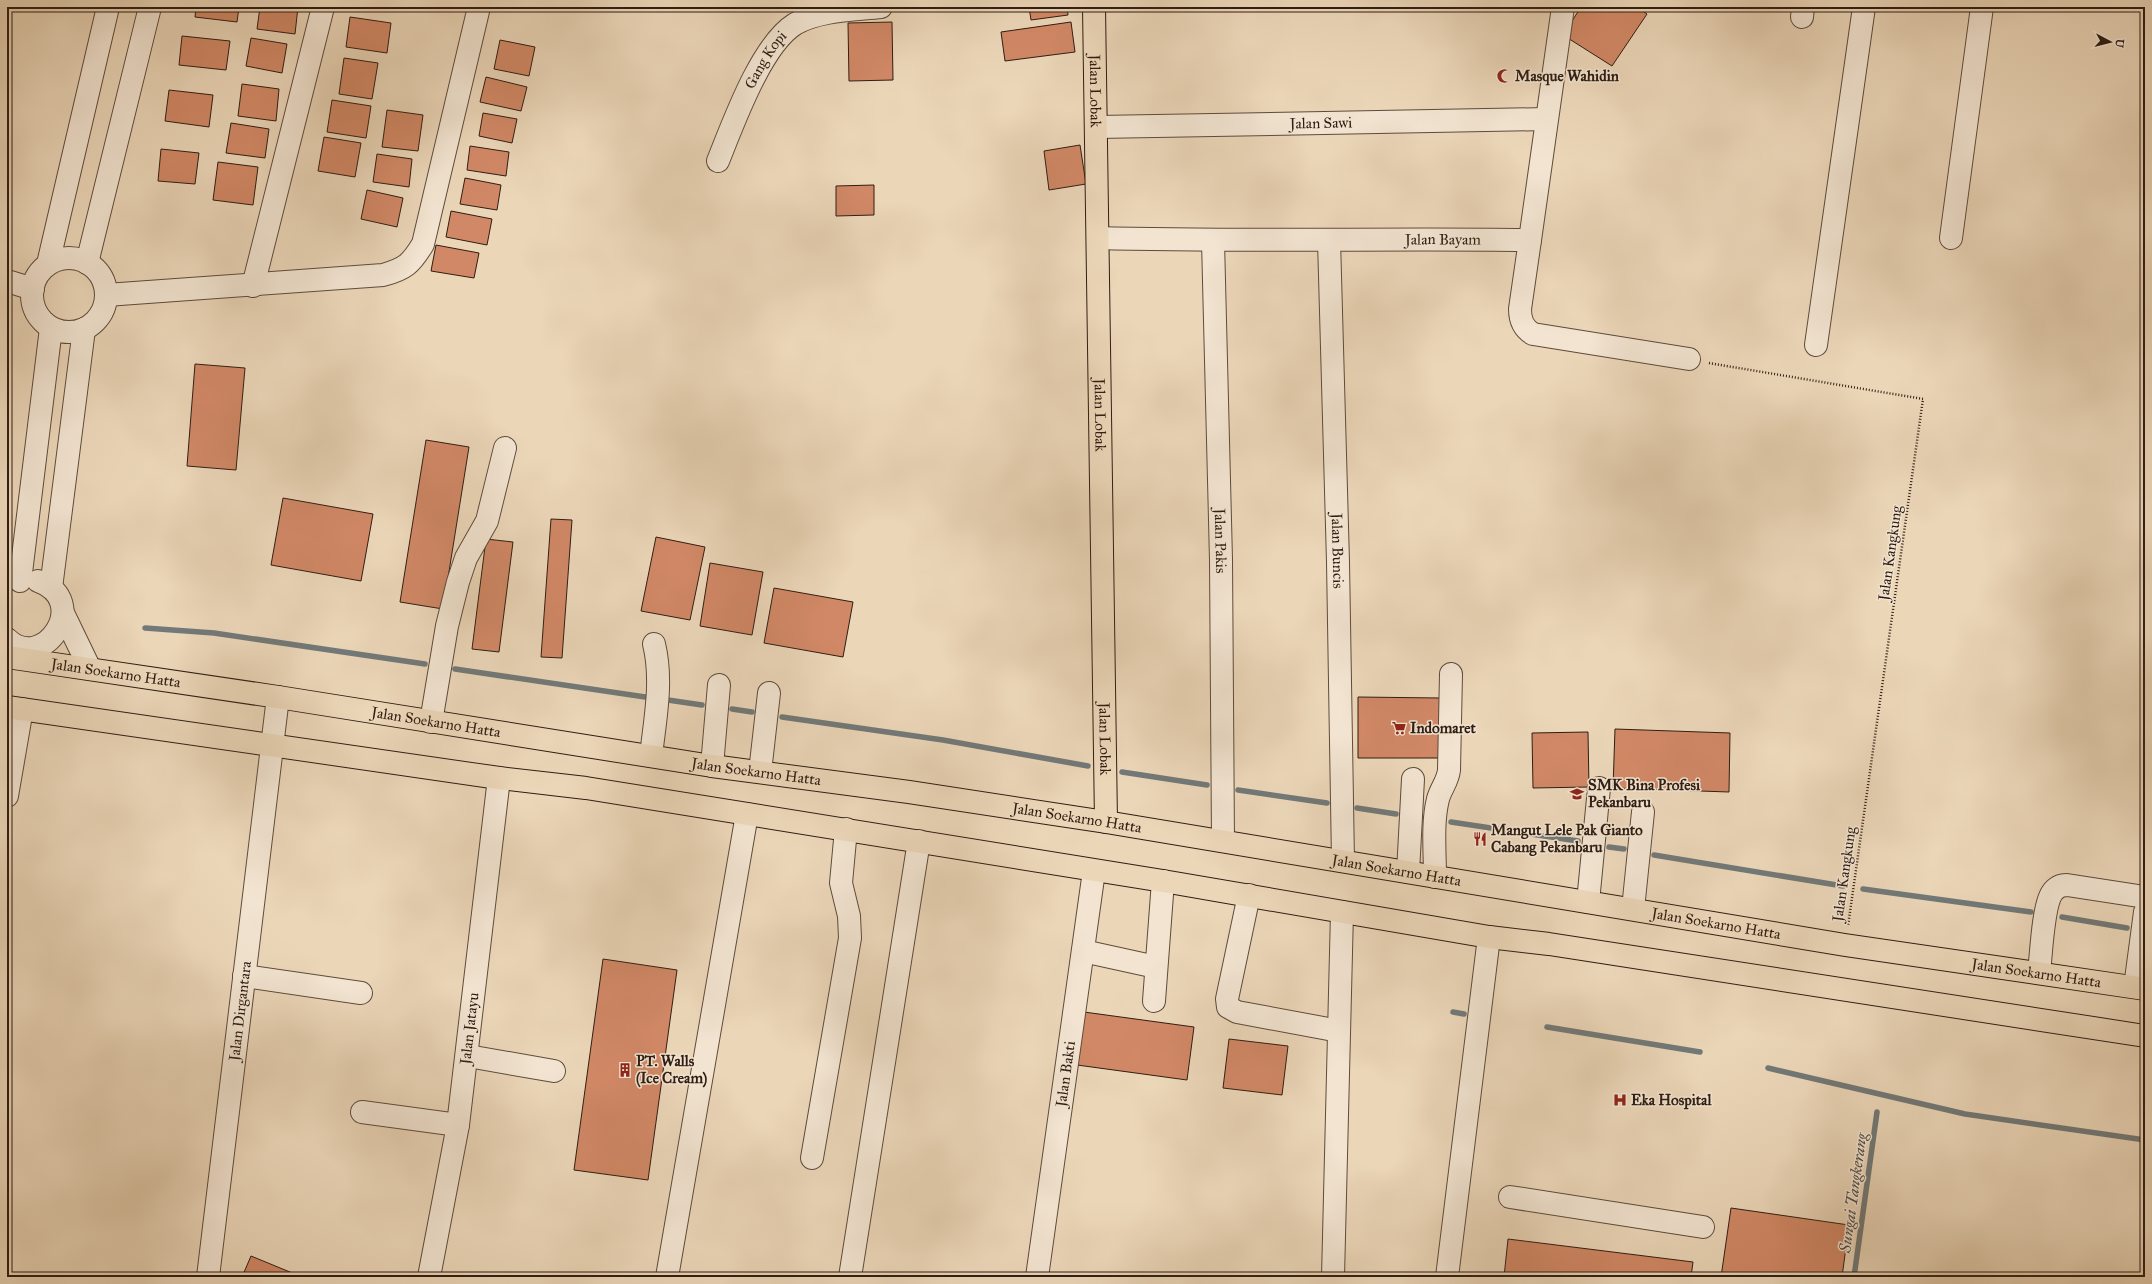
<svg xmlns="http://www.w3.org/2000/svg" width="2152" height="1284" viewBox="0 0 2152 1284" font-family="'IM FELL Great Primer',serif">
  <style>
    .lines { fill: none; stroke-linecap: round; stroke-linejoin: round }
    .stream { stroke: #727978; stroke-width: 5.5 }
    .building { fill: #d18866; stroke: #2f1d13 }
    .minor-casing { stroke: #5e4b3c; stroke-width: 24 }
    .major-casing { stroke: #2f1d13; stroke-width: 24 }
    .path { stroke: #2f1d13; stroke-width: 2.5; stroke-dasharray: 1 2; stroke-linecap: butt }
    .minor { stroke: #f2e4d1; stroke-width: 22 }
    .major { stroke: #ebd6b8; stroke-width: 22 }
    .labels { text-anchor: middle; dominant-baseline: central; stroke-width: 3; stroke-linejoin: round; paint-order: stroke }
    .street-label { font-size: 15px; fill: #2f1d13; stroke: #f2e4d1 }
    .poi-label { font-size: 15px; font-weight: bold; fill: #2f1d13; stroke: #f2e4d1; text-anchor: start }
    .water-label { font-size: 16px; font-style: italic; fill: #514b45; stroke: #f2e4d1 }
  </style>
  <rect width="100%" height="100%" fill="#ebd6b8"/>
  <filter id="stains"><feTurbulence type="fractalNoise" baseFrequency=".005" numOctaves="4"/><feColorMatrix values="0 0 0 0 .2 0 0 0 0 .09 0 0 0 0 .02 0 0 0 .5 -.17"/></filter>
  <radialGradient id="worn" r=".72"><stop offset=".6" stop-color="#630" stop-opacity="0"/><stop offset="1" stop-color="#630" stop-opacity=".3"/></radialGradient>
  <g class="lines">
    <!-- stream -->
    <g class="stream">
      <polyline points="145,628 214,633 425,664"/>
      <polyline points="455,669 652,698"/>
      <polyline points="661,699 702,705"/>
      <polyline points="732,709 752,712"/>
      <polyline points="782,717 943,740 1088,766"/>
      <polyline points="1122,772 1207,785"/>
      <polyline points="1238,790 1327,803"/>
      <polyline points="1357,808 1396,814"/>
      <polyline points="1451,822 1578,841"/>
      <polyline points="1609,847 1624,849"/>
      <polyline points="1654,855 1843,886"/>
      <polyline points="1863,889 2031,912"/>
      <polyline points="2062,917 2127,928"/>
      <polyline points="1453,1012 1464,1014"/>
      <polyline points="1547,1027 1700,1052"/>
      <polyline points="1768,1068 1965,1114 2145,1140"/>
      <polyline points="1854,1277 1877,1112"/>
    </g>
  </g>
  <!-- building -->
  <g class="building">
    <polygon points="196,7 239,7 237,22 195,17"/>
    <polygon points="260,7 298,7 295,34 257,29"/>
    <polygon points="366,7 397,7 396,11"/>
    <polygon points="1029,7 1067,7 1068,15 1031,20"/>
    <polygon points="1581,7 1637,7 1647,14 1612,66 1563,35"/>
    <polygon points="350,17 391,23 387,53 346,47"/>
    <polygon points="892,22 893,80 849,81 848,23"/>
    <polygon points="1071,22 1075,52 1005,61 1001,32"/>
    <polygon points="182,36 230,41 226,70 179,65"/>
    <polygon points="251,38 287,44 282,73 246,66"/>
    <polygon points="500,40 535,47 529,76 494,69"/>
    <polygon points="344,58 378,63 372,99 339,94"/>
    <polygon points="486,77 527,87 521,111 480,102"/>
    <polygon points="242,84 279,89 276,121 238,116"/>
    <polygon points="169,90 213,95 209,127 165,121"/>
    <polygon points="332,100 371,106 366,138 327,132"/>
    <polygon points="387,110 423,115 418,151 382,147"/>
    <polygon points="483,113 517,119 512,143 479,136"/>
    <polygon points="231,123 269,129 265,158 226,153"/>
    <polygon points="324,137 361,143 355,177 318,171"/>
    <polygon points="1080,145 1086,184 1049,190 1044,151"/>
    <polygon points="470,146 509,152 506,176 467,170"/>
    <polygon points="161,149 199,153 195,184 158,181"/>
    <polygon points="377,154 412,159 409,187 373,182"/>
    <polygon points="218,162 258,167 253,205 213,200"/>
    <polygon points="465,178 501,185 497,210 460,204"/>
    <polygon points="874,185 874,215 836,216 836,186"/>
    <polygon points="367,190 403,198 397,227 361,219"/>
    <polygon points="451,211 492,219 487,245 446,237"/>
    <polygon points="436,245 479,253 474,278 431,271"/>
    <polygon points="195,364 245,368 236,470 187,466"/>
    <polygon points="426,440 469,447 443,609 400,602"/>
    <polygon points="283,498 373,514 361,581 271,565"/>
    <polygon points="551,519 572,520 562,658 541,657"/>
    <polygon points="656,537 705,547 690,620 641,611"/>
    <polygon points="486,539 513,542 499,652 472,649"/>
    <polygon points="710,563 763,572 752,635 700,626"/>
    <polygon points="774,588 853,602 843,657 764,643"/>
    <polygon points="1358,697 1440,698 1440,758 1358,758"/>
    <polygon points="1615,729 1730,733 1729,792 1613,788"/>
    <polygon points="1588,732 1589,787 1533,788 1532,733"/>
    <polygon points="603,959 677,970 648,1180 574,1170"/>
    <polygon points="1084,1012 1194,1027 1187,1080 1077,1065"/>
    <polygon points="1229,1039 1288,1046 1282,1095 1223,1088"/>
    <polygon points="1731,1208 1849,1225 1842,1277 1721,1277"/>
    <polygon points="1508,1239 1693,1262 1691,1277 1504,1277"/>
    <polygon points="251,1256 302,1277 242,1277"/>
  </g>
  <g class="lines">
    <defs>
      <g id="minor">
        <polyline points="1802,17 1803,7"/>
        <path id="s1" d="M1097,127L1546,119"/>
        <path id="s2" d="M718,161C733,124 761,45 795,24C819,10 854,10 881,7"/>
        <path id="s3" d="M1098,238C1242,242 1386,238 1530,240L1520,309C1520,320 1523,328 1533,334L1689,359"/>
        <polyline points="1951,238 1982,7"/>
        <path id="s4" d="M1329,240L1338,562L1343,861"/>
        <polyline points="1530,240 1563,7"/>
        <path id="s5" d="M1213,241L1221,560L1223,841"/>
        <circle cx="69" cy="295" r="37"/>
        <polyline points="87,263 150,7"/>
        <polyline points="48,264 108,7"/>
        <polyline points="7,281 33,289"/>
        <polyline points="253,286 323,7"/>
        <path d="M106,295L383,275C405,269 411,264 423,244L479,7"/>
        <polyline points="1816,345 1864,7"/>
        <polyline points="20,581 51,328"/>
        <polyline points="51,588 84,329"/>
        <polyline points="63,613 90,669"/>
        <path d="M7,639C43,674 93,601 38,581"/>
        <polyline points="431,722 447,626 458,582 466,558 487,521 505,448"/>
        <path d="M651,756C655,719 663,681 654,644"/>
        <polyline points="712,766 719,685"/>
        <polyline points="760,772 769,693"/>
        <polyline points="7,796 22,709"/>
        <polyline points="1408,872 1413,779"/>
        <path d="M1435,877C1435,852 1432,823 1438,799C1441,788 1448,781 1449,770L1451,674"/>
        <polyline points="1249,895 1227,999 1228,1007 1237,1012 1339,1031"/>
        <polyline points="1588,902 1599,788"/>
        <polyline points="1633,909 1643,812"/>
        <polyline points="1083,951 1156,967"/>
        <path d="M2039,973C2041,956 2043,906 2052,893C2056,887 2061,885 2067,885L2145,897"/>
        <polyline points="244,976 361,993"/>
        <polyline points="2135,987 2145,912"/>
        <polyline points="1154,1001 1163,881"/>
        <polyline points="468,1056 554,1071"/>
        <polyline points="362,1112 458,1125"/>
        <polyline points="812,1158 850,938 849,916 841,883 846,829"/>
        <polyline points="1510,1197 1703,1227"/>
        <path id="s6" d="M208,1277L278,697"/>
        <path id="s7" d="M429,1277L458,1125L499,778"/>
        <polyline points="667,1277 747,814"/>
        <polyline points="850,1277 919,841"/>
        <path id="s8" d="M1037,1277L1094,871"/>
        <polyline points="1333,1277 1342,912"/>
        <polyline points="1447,1277 1489,937"/>
      </g>
      <g id="major">
        <path id="s9" d="M1094,7L1106,822"/>
        <path id="s10" d="M7,657L278,697L712,766L909,792L1106,822L1845,945L2145,989"/>
        <polyline points="7,707 499,778 586,788 1163,881 1489,937 1549,944 2145,1036"/>
      </g>
    </defs>
    <!-- minor casing -->
    <use href="#minor" class="minor-casing"/>
    <!-- major casing -->
    <use href="#major" class="major-casing"/>
    <!-- path -->
    <polyline class="path" points="1709,363 1923,399 1848,926"/>
    <!-- minor -->
    <use href="#minor" class="minor"/>
    <!-- major -->
    <use href="#major" class="major"/>
  </g>
  <!-- icons -->
  <defs>
    <symbol id="mosque-bare" viewBox="-9 -9 18 18"><path d="M3.5-4.9A6 6 0 1 0 3.5 4.9A5 5 0 1 1 3.5-4.9Z" fill="#8f2418" stroke="#f2e4d1" stroke-width="2.5" paint-order="stroke"/></symbol>
    <symbol id="supermarket-bare" viewBox="-9 -9 18 18"><path d="M-6-5.5h2.5l.6 2H6L4.5 2H-2.5L-4.4-4H-6ZM-1.5 3.2a1.3 1.3 0 1 0 .1 0ZM3 3.2a1.3 1.3 0 1 0 .1 0Z" fill="#8f2418" stroke="#f2e4d1" stroke-width="2.5" paint-order="stroke"/></symbol>
    <symbol id="school-bare" viewBox="-9 -9 18 18"><path d="M0-5L7-2L0 1L-7-2ZM-4 1L0 2.5L4 1V4Q0 6-4 4Z" fill="#8f2418" stroke="#f2e4d1" stroke-width="2.5" paint-order="stroke"/></symbol>
    <symbol id="restaurant-bare" viewBox="-9 -9 18 18"><path d="M-5-6h1v4h1v-4h1v4h1v-4h1v5L-1.5 .5V6h-2V.5L-5-1ZM5-6V6H3V1.5H1.5Q1.5-4 5-6Z" fill="#8f2418" stroke="#f2e4d1" stroke-width="2.5" paint-order="stroke"/></symbol>
    <symbol id="building-bare" viewBox="-9 -9 18 18"><path d="M-4-6H4V6H1V3H-1V6H-4ZM-2.5-4.3h1.7v1.8h-1.7ZM.8-4.3h1.7v1.8H.8ZM-2.5-1h1.7V.8h-1.7ZM.8-1h1.7V.8H.8Z" fill="#8f2418" stroke="#f2e4d1" stroke-width="2.5" paint-order="stroke"/></symbol>
    <symbol id="hospital-bare" viewBox="-9 -9 18 18"><path d="M-5-5h3v3.5h4V-5h3V5h-3V1.5h-4V5h-3Z" fill="#8f2418" stroke="#f2e4d1" stroke-width="2.5" paint-order="stroke"/></symbol>
  </defs>
  <g fill-rule="evenodd">
    <use href="#mosque-bare" x="1494" y="66" width="20" height="20"/>
    <use href="#supermarket-bare" x="1389" y="718" width="20" height="20"/>
    <use href="#school-bare" x="1567" y="784" width="20" height="20"/>
    <use href="#restaurant-bare" x="1470" y="829" width="20" height="20"/>
    <use href="#building-bare" x="615" y="1060" width="20" height="20"/>
    <use href="#hospital-bare" x="1610" y="1090" width="20" height="20"/>
  </g>
  <g class="labels">
    <!-- street labels -->
    <g class="street-label">
      <text stroke="none"><textPath href="#s2" startOffset="112">Gang Kopi</textPath></text>
      <text stroke="none"><textPath href="#s9" startOffset="84">Jalan Lobak</textPath></text>
      <text stroke="none"><textPath href="#s1" startOffset="224">Jalan Sawi</textPath></text>
      <text stroke="none"><textPath href="#s3" startOffset="345">Jalan Bayam</textPath></text>
      <text stroke="none"><textPath href="#s9" startOffset="408">Jalan Lobak</textPath></text>
      <text stroke="none"><textPath href="#s5" startOffset="300">Jalan Pakis</textPath></text>
      <text stroke="none"><textPath href="#s4" startOffset="311">Jalan Buncis</textPath></text>
      <text transform="translate(1890 553) rotate(-82)">Jalan Kangkung</text>
      <text stroke="none"><textPath href="#s10" startOffset="110">Jalan Soekarno Hatta</textPath></text>
      <text stroke="none"><textPath href="#s10" startOffset="434">Jalan Soekarno Hatta</textPath></text>
      <text stroke="none"><textPath href="#s9" startOffset="732">Jalan Lobak</textPath></text>
      <text stroke="none"><textPath href="#s10" startOffset="758">Jalan Soekarno Hatta</textPath></text>
      <text stroke="none"><textPath href="#s10" startOffset="1082">Jalan Soekarno Hatta</textPath></text>
      <text stroke="none"><textPath href="#s10" startOffset="1406">Jalan Soekarno Hatta</textPath></text>
      <text transform="translate(1844 874) rotate(-82)">Jalan Kangkung</text>
      <text stroke="none"><textPath href="#s10" startOffset="1730">Jalan Soekarno Hatta</textPath></text>
      <text stroke="none"><textPath href="#s10" startOffset="2054">Jalan Soekarno Hatta</textPath></text>
      <text stroke="none"><textPath href="#s6" startOffset="268">Jalan Dirgantara</textPath></text>
      <text stroke="none"><textPath href="#s7" startOffset="252">Jalan Jatayu</textPath></text>
      <text stroke="none"><textPath href="#s8" startOffset="205">Jalan Bakti</textPath></text>
    </g>
    <!-- poi labels -->
    <g class="poi-label">
      <text x="1515" y="76">Masque Wahidin</text>
      <text x="1410" y="728">Indomaret</text>
      <text x="1588" y="785">SMK Bina Profesi<tspan x="1588" dy="17">Pekanbaru</tspan></text>
      <text x="1491" y="830">Mangut Lele Pak Gianto<tspan x="1491" dy="17">Cabang Pekanbaru</tspan></text>
      <text x="636" y="1061">PT. Walls<tspan x="636" dy="17">(Ice Cream)</tspan></text>
      <text x="1631" y="1100">Eka Hospital</text>
    </g>
    <!-- water labels -->
    <g class="water-label">
      <text transform="translate(1853 1193) rotate(-82)">Sungai Tangkerang</text>
    </g>
  </g>
  <!-- margin -->
  <rect width="2152" height="1284" fill="none" stroke="#ebd6b8" stroke-width="24"/>
  <rect x="8" y="8" width="2136" height="1268" fill="none" stroke="#2f1d13" stroke-width="2"/>
  <rect x="12" y="12" width="2128" height="1260" fill="none" stroke="#2f1d13"/>
  <!-- north arrow -->
  <g transform="translate(2110 42) rotate(97)" stroke="#f2e4d1" stroke-width="3" paint-order="stroke">
  <path d="M0-3L7 15L0 10L-7 15Z" fill="#2f1d13"/>
  <text y="-6" font-size="11" font-weight="bold" text-anchor="middle" fill="#2f1d13">U</text>
  </g>
  <rect width="100%" height="100%" filter="url(#stains)"/>
  <rect width="100%" height="100%" fill="url(#worn)"/>
</svg>
